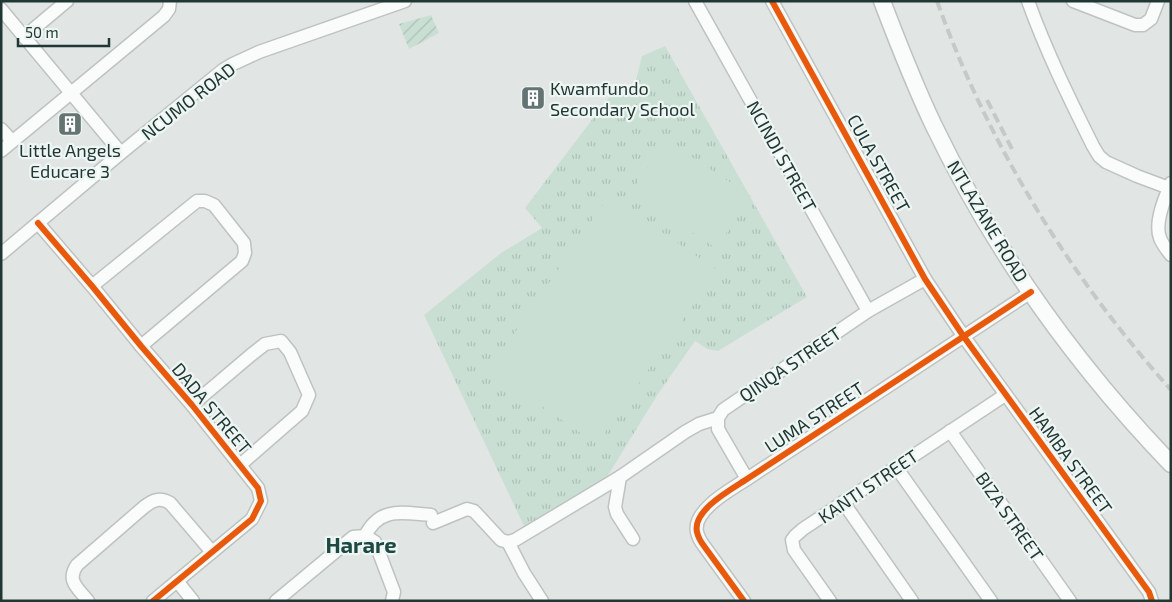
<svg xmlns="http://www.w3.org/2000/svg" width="1172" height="602" viewBox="0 0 1172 602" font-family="'Exo 2',sans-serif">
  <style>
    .grass { fill: url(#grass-tufts) }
    .garden { fill: url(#garden-furrows) }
    .pitch { fill: #cadfd3 }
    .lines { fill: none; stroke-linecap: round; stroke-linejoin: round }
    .minor-casing { stroke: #bec3c1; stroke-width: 15 }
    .tertiary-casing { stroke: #bec3c1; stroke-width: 19 }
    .minor { stroke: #fafbfb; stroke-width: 12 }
    .tertiary { stroke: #fafbfb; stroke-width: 16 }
    .rail { stroke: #c5c9c8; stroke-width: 4; stroke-dasharray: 10 5; stroke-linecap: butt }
    .cycleway-casing { stroke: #eef6f3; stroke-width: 9 }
    .cycleway { stroke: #e8590c; stroke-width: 6 }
    .labels { text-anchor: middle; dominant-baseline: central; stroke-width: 4.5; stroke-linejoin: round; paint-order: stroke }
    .poi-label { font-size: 18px; fill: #213734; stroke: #eef6f3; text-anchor: start }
    .street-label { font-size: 18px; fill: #213734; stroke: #eef6f3 }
    .district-label { font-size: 22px; font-weight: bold; fill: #1e4842; stroke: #eef6f3 }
  </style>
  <defs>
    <pattern id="grass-tufts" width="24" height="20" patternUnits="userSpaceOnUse" patternTransform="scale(1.25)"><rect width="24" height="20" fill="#cadfd3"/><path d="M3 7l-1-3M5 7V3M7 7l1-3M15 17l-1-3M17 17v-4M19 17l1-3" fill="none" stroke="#adc0b6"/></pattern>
    <pattern id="garden-furrows" width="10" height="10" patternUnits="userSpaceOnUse" patternTransform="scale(1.25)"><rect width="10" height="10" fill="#cadfd3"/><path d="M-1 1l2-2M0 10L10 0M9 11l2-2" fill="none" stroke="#adc0b6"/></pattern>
  </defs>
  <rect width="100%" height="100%" fill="#e1e6e4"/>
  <!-- grass -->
  <polygon class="grass" points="665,46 807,297 718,351 707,349 695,341 658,394 607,477 524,526 424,315 501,253 542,228 525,208 610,96 632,96 642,56"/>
  <!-- garden -->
  <polygon class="garden" points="431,15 439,33 409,49 399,24"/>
  <!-- pitch -->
  <g class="pitch">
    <polygon points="666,140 751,196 716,248 631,192"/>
    <polygon points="609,196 717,270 597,444 489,370"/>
  </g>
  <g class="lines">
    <defs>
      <g id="minor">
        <polyline points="695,1 868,311"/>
        <polyline points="772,1 925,279 964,337 1149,592 1152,601"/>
        <path d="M1028,1C1046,51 1069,98 1093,146L1099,156L1106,162L1137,176L1169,188"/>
        <polyline points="1073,1 1135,25 1143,25 1151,19 1158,1"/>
        <polyline points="1,9 121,153"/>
        <polyline points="24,37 67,1"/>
        <polyline points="1,129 12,141"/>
        <polyline points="1,151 164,16 169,9 170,1"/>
        <path d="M1171,183C1165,197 1154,223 1160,238C1162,244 1167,250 1171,255"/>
        <polyline points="38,223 92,286 141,346 192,405 258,488 261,501 252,519 153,601"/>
        <polyline points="1,254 121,153 223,70 233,64 259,52 405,1"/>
        <polyline points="92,286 197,201 205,201 214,205 244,243 245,253 242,261 141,346"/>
        <polyline points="192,405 251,355 265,344 281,341 290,352 309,395 302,411 240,465"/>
        <polyline points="950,431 1070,601"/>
        <polyline points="896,467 991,601"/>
        <polyline points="620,477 615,507 617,514 633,539"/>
        <polyline points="747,479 718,429 718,418 723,410 868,311 925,279"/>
        <polyline points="843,502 912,601"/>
        <polyline points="433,523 467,509 474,511 501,540 508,542 515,540 620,477 685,432 699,424 718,418"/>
        <path d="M365,536C380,506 402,513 431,515"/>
        <polyline points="508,542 524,573 542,601"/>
        <polyline points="177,581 193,601"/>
        <path d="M88,601C78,588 66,581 77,565L144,507C153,500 160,497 170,503L212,552"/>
        <polyline points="276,601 353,537 365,536 375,542 394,592 392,601"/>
        <path d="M744,601L704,546C701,542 698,537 697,532C692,510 732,489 747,479L1031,292"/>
        <polyline points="830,601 794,550 792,540 795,536 803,529 1005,395"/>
      </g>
      <path id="tertiary" d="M882,1C898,43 914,84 933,124C993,249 1075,364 1171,464"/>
    </defs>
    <!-- minor casing -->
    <use href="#minor" class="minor-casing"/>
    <!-- tertiary casing -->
    <use href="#tertiary" class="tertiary-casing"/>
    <!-- minor -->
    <use href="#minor" class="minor"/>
    <!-- tertiary -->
    <use href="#tertiary" class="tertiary"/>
    <!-- rail -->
    <g class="rail">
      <path d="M937,1C988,144 1070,277 1171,390"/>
      <polyline points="987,100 1013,151"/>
    </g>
    <defs>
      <g id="cycleway">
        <polyline points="772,1 925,279 964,337 1149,592 1152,601"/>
        <polyline points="38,223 92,286 141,346 192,405 258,488 261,501 252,519 153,601"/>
        <path d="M744,601L704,546C701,542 698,537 697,532C692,510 732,489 747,479L1031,292"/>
      </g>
    </defs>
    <!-- cycleway casing -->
    <use href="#cycleway" class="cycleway-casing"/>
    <!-- cycleway -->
    <use href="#cycleway" class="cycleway"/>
  </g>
  <!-- icons -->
  <defs>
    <symbol id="building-square" viewBox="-11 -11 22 22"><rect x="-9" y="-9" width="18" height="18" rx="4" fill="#647472" stroke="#eef6f3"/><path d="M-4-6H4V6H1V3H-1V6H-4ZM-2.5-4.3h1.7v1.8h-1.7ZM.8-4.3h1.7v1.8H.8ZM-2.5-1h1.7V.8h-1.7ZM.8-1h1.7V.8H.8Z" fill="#fff"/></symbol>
  </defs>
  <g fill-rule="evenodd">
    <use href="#building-square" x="519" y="84" width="28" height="28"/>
    <use href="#building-square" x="56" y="110" width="28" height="28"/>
  </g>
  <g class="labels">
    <!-- poi labels -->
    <g class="poi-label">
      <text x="550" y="88">Kwamfundo<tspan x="550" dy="21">Secondary School</tspan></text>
      <text x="70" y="150" text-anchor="middle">Little Angels<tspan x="70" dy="21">Educare 3</tspan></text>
    </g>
    <!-- street labels -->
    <g class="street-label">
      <text transform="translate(188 101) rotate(-38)">NCUMO ROAD</text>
      <text transform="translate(782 156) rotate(61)">NCINDI STREET</text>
      <text transform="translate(879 163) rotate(61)">CULA STREET</text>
      <text transform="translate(988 221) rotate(59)">NTLAZANE ROAD</text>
      <text transform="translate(790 364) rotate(-34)">QINQA STREET</text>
      <text transform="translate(212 408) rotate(50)">DADA STREET</text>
      <text transform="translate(814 417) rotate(-33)">LUMA STREET</text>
      <text transform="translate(1071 460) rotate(54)">HAMBA STREET</text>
      <text transform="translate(868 486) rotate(-34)">KANTI STREET</text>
      <text transform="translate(1010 516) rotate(55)">BIZA STREET</text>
    </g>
    <!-- district labels -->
    <g class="district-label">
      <text x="361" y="544">Harare</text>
    </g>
  </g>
  <!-- border -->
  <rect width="1172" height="602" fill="none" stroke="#213734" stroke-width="5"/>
  <!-- scale -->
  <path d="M18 38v8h91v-8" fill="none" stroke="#213734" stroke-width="2.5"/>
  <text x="25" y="38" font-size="15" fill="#213734" stroke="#eef6f3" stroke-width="4" paint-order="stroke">50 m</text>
</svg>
